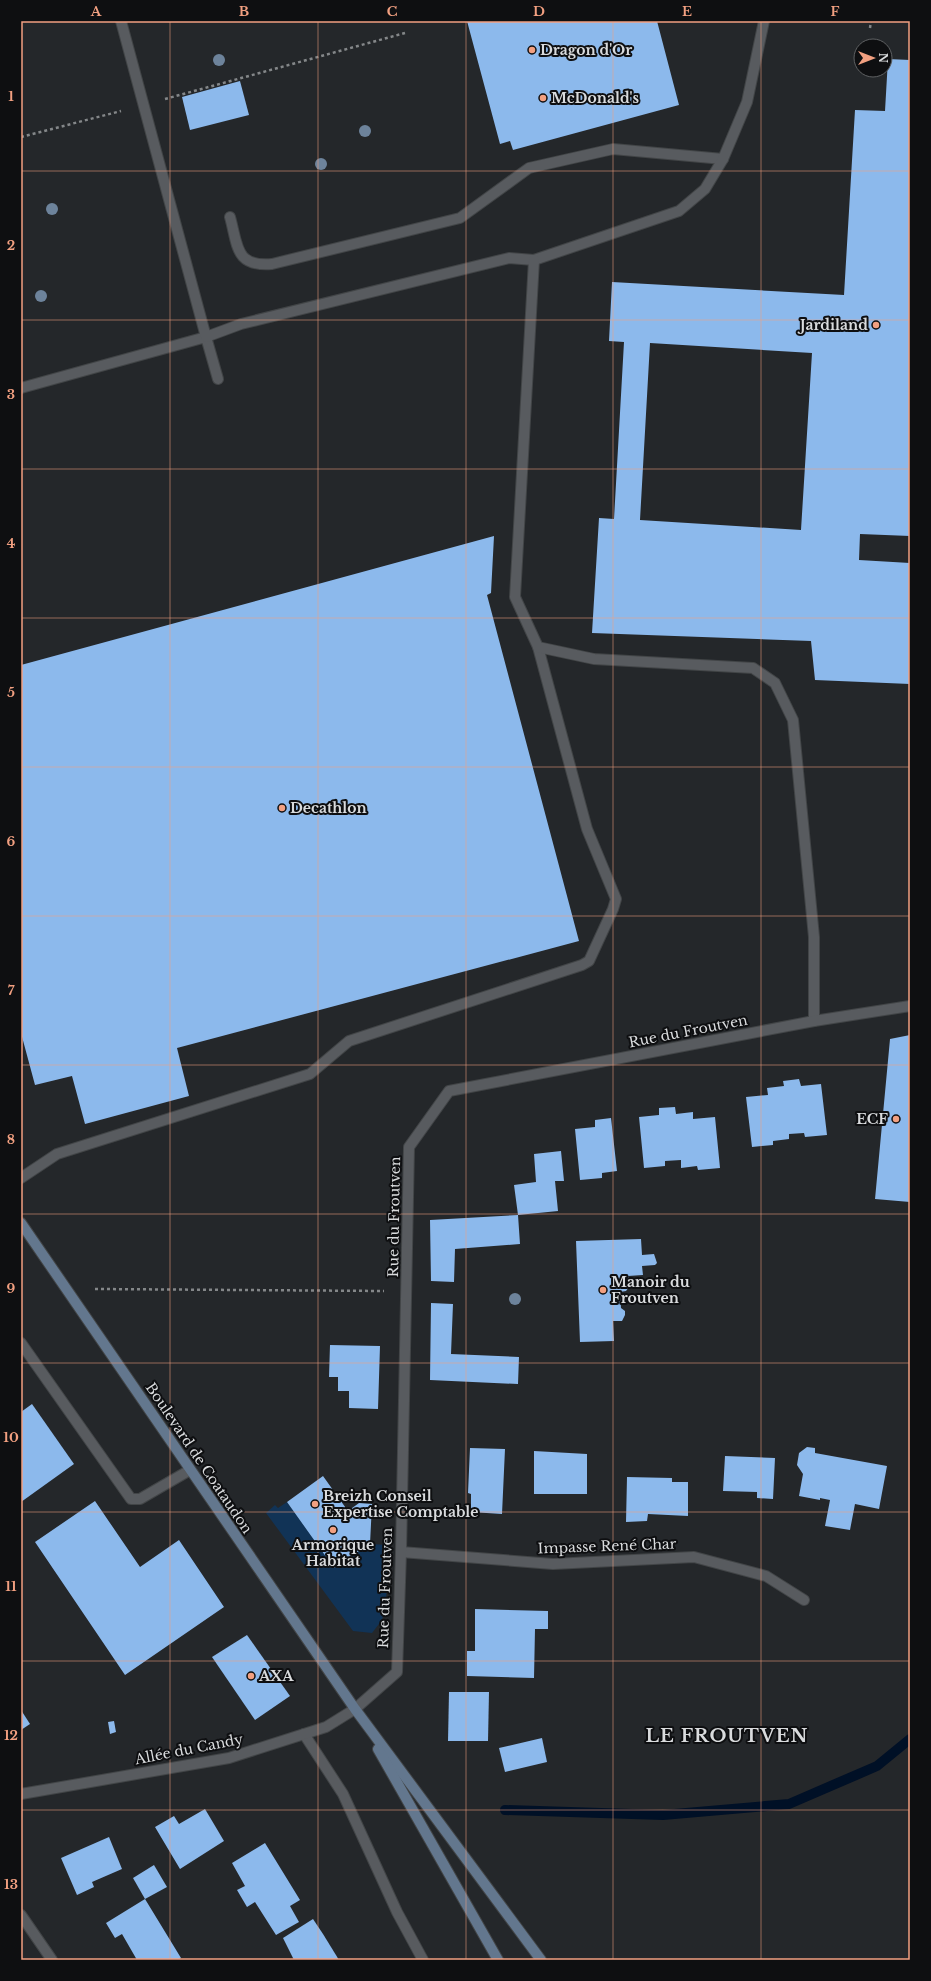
<svg xmlns="http://www.w3.org/2000/svg" width="931" height="1981" viewBox="0 0 931 1981" font-family="'Libre Baskerville',serif">
  <style>
    .green { fill: #113356 }
    .lines { fill: none; stroke-linecap: round; stroke-linejoin: round }
    .stream { stroke: #001026; stroke-width: 10 }
    .building { fill: #8cb9ec; fill-rule: evenodd }
    .lane-casing { stroke: #424547; stroke-width: 12 }
    .street-casing { stroke: #424547; stroke-width: 12 }
    .secondary-casing { stroke: #424547; stroke-width: 12 }
    .path { stroke: #848789; stroke-width: 2.5; stroke-dasharray: 3 3; stroke-linecap: butt }
    .lane { stroke: #585b5f; stroke-width: 10 }
    .street { stroke: #585b5f; stroke-width: 10 }
    .secondary { stroke: #63778e; stroke-width: 10 }
    .tree { fill: #6d839b }
    .grid { fill: none; stroke: #f2a081; stroke-width: 1; stroke-opacity: 0.55 }
    .poi-dot { fill: #f2a081; stroke: #0e0f11; stroke-width: 1.5 }
    .labels { text-anchor: middle; dominant-baseline: central; stroke-width: 4; stroke-linejoin: round; paint-order: stroke }
    .poi-label { font-size: 14px; font-weight: bold; fill: #d9dbdd; stroke: #0e0f11; text-anchor: start }
    .street-label { font-size: 14px; fill: #d9dbdd; stroke: #0e0f11 }
    .district-label { font-size: 18px; font-weight: bold; letter-spacing: 1px; fill: #d9dbdd; stroke: #0e0f11 }
    .neatline { fill: none; stroke: #f2a081; stroke-width: 1.5 }
    .grid-label { font-size: 13px; text-anchor: middle; font-weight: bold; fill: #f2a081 }
  </style>
  <rect width="100%" height="100%" fill="#24272a"/>
  <!-- green -->
  <polygon class="green" points="287,1502 334,1567 370,1544 388,1545 386,1605 382,1620 372,1633 353,1631 266,1513 275,1505 278,1508"/>
  <g class="lines">
    <!-- stream -->
    <polyline class="stream" points="505,1810 663,1815 789,1804 877,1766 910,1739"/>
  </g>
  <!-- building -->
  <g class="building">
    <polygon points="467,21 657,21 679,105 513,150 510,141 500,144"/>
    <path d="M888,59L910,60V536L860,534L859,560L910,563V684L815,680L811,641L592,633L599,518L614,519L624,342L609,341L612,282L844,295L855,110L885,111ZM650,343L812,353L801,530L640,520Z"/>
    <polygon points="240,81 249,115 190,130 182,97"/>
    <polygon points="494,536 491,593 487,595 579,941 177,1048 189,1096 85,1124 72,1076 35,1085 21,1033 21,665"/>
    <polygon points="910,1035 910,1202 875,1199 890,1039"/>
    <polygon points="799,1079 801,1086 821,1084 827,1135 805,1137 804,1133 789,1134 789,1139 773,1141 773,1145 752,1147 746,1097 768,1095 767,1088 784,1086 783,1081"/>
    <polygon points="675,1107 676,1114 693,1112 693,1119 715,1117 720,1168 698,1170 697,1166 681,1168 681,1160 665,1161 665,1166 644,1168 639,1117 659,1115 659,1108"/>
    <polygon points="611,1118 617,1171 602,1173 602,1178 580,1180 575,1129 595,1127 595,1120"/>
    <polygon points="561,1151 564,1181 555,1181 558,1211 518,1215 520,1244 455,1249 454,1282 431,1281 430,1220 518,1215 514,1185 536,1182 534,1154"/>
    <polygon points="641,1239 642,1255 654,1254 657,1263 655,1265 642,1266 643,1275 628,1276 629,1279 626,1279 629,1287 626,1291 620,1292 621,1308 625,1311 625,1315 622,1321 613,1321 614,1341 580,1342 576,1241"/>
    <polygon points="431,1303 453,1304 451,1354 519,1357 518,1384 430,1380"/>
    <polygon points="330,1345 380,1346 378,1409 349,1408 349,1391 338,1391 338,1377 329,1377"/>
    <polygon points="32,1404 74,1464 21,1502 21,1412"/>
    <polygon points="807,1447 815,1448 815,1453 887,1466 879,1509 855,1504 850,1530 825,1526 830,1500 820,1498 820,1500 799,1496 803,1474 797,1465 799,1453"/>
    <polygon points="470,1448 505,1449 502,1514 471,1512 471,1494 468,1493"/>
    <polygon points="534,1451 587,1454 587,1494 534,1494"/>
    <polygon points="725,1456 775,1458 773,1499 757,1498 757,1492 723,1491"/>
    <polygon points="323,1476 348,1511 359,1503 372,1504 370,1544 334,1568 287,1502"/>
    <polygon points="627,1477 672,1478 672,1482 688,1482 688,1516 648,1514 647,1521 626,1522"/>
    <polygon points="95,1501 140,1567 179,1540 224,1607 125,1675 35,1542"/>
    <polygon points="475,1609 548,1611 548,1629 535,1629 534,1678 467,1676 467,1651 475,1651"/>
    <polygon points="247,1635 290,1696 255,1720 212,1657"/>
    <polygon points="449,1692 489,1692 488,1741 448,1741"/>
    <polygon points="21,1710 30,1724 21,1730"/>
    <polygon points="114,1721 116,1732 110,1734 108,1722"/>
    <polygon points="542,1738 547,1762 505,1772 499,1748"/>
    <polygon points="205,1809 224,1841 180,1869 155,1827 174,1816 179,1824"/>
    <polygon points="109,1837 122,1869 92,1882 94,1887 77,1895 61,1858"/>
    <polygon points="265,1843 300,1900 290,1906 299,1922 276,1935 255,1902 247,1907 237,1890 245,1886 232,1863"/>
    <polygon points="154,1865 167,1887 145,1899 133,1878"/>
    <polygon points="145,1899 181,1958 178,1960 137,1960 122,1934 115,1938 106,1923"/>
    <polygon points="313,1919 323,1934 339,1960 294,1960 283,1938"/>
  </g>
  <g class="lines">
    <defs>
      <g id="lane">
        <path d="M230,217C238,246 235,267 272,264L460,218L529,168L613,149L723,159"/>
        <polyline points="21,388 206,337 218,379"/>
        <polyline points="21,1178 57,1154 310,1074 349,1041 582,965 589,961 613,909 616,899 587,829 538,647"/>
        <polyline points="21,1343 131,1499 140,1499 190,1470"/>
      </g>
      <g id="street">
        <polyline points="121,21 206,337 241,324 509,258 534,260 679,211 705,189 723,159 747,102 764,21"/>
        <polyline points="534,260 515,597 538,647 594,659 753,668 775,683 793,720 814,937 814,1021"/>
        <polyline points="401,1552 553,1564 694,1557 766,1576 804,1600"/>
        <polyline points="304,1734 343,1794 397,1912 423,1960"/>
        <polyline points="21,1794 229,1758 326,1727 355,1709 397,1672 401,1552 409,1147 449,1091 814,1021 910,1006"/>
        <polyline points="21,1915 52,1960"/>
      </g>
      <g id="secondary">
        <polyline points="21,1223 355,1709 541,1960"/>
        <polyline points="378,1749 498,1960"/>
      </g>
    </defs>
    <!-- lane casing -->
    <use href="#lane" class="lane-casing"/>
    <!-- street casing -->
    <use href="#street" class="street-casing"/>
    <!-- secondary casing -->
    <use href="#secondary" class="secondary-casing"/>
    <!-- path -->
    <g class="path">
      <polyline points="870,28 871,21"/>
      <polyline points="165,99 405,33"/>
      <polyline points="21,137 121,111"/>
      <polyline points="95,1289 384,1291"/>
    </g>
    <!-- lane -->
    <use href="#lane" class="lane"/>
    <!-- street -->
    <use href="#street" class="street"/>
    <!-- secondary -->
    <use href="#secondary" class="secondary"/>
  </g>
  <!-- trees -->
  <g class="tree">
    <circle cx="219" cy="60" r="6"/>
    <circle cx="365" cy="131" r="6"/>
    <circle cx="321" cy="164" r="6"/>
    <circle cx="52" cy="209" r="6"/>
    <circle cx="41" cy="296" r="6"/>
    <circle cx="515" cy="1299" r="6"/>
  </g>
  <!-- grid -->
  <path class="grid" d="M170,21V1960M318,21V1960M466,21V1960M613,21V1960M761,21V1960M21,171H910M21,320H910M21,469H910M21,618H910M21,767H910M21,916H910M21,1065H910M21,1214H910M21,1363H910M21,1512H910M21,1661H910M21,1810H910"/>
  <!-- markers -->
  <g class="poi-dot">
    <circle cx="532" cy="50" r="4"/>
    <circle cx="543" cy="98" r="4"/>
    <circle cx="876" cy="325" r="4"/>
    <circle cx="282" cy="808" r="4"/>
    <circle cx="896" cy="1119" r="4"/>
    <circle cx="603" cy="1290" r="4"/>
    <circle cx="315" cy="1504" r="4"/>
    <circle cx="333" cy="1530" r="4"/>
    <circle cx="251" cy="1676" r="4"/>
  </g>
  <g class="labels">
    <!-- poi labels -->
    <g class="poi-label">
      <text x="540" y="50">Dragon d'Or</text>
      <text x="551" y="98">McDonald's</text>
      <text x="868" y="325" text-anchor="end">Jardiland</text>
      <text x="290" y="808">Decathlon</text>
      <text x="888" y="1119" text-anchor="end">ECF</text>
      <text x="611" y="1282">Manoir du<tspan x="611" dy="16">Froutven</tspan></text>
      <text x="323" y="1496">Breizh Conseil<tspan x="323" dy="16">Expertise Comptable</tspan></text>
      <text x="333" y="1545" text-anchor="middle">Armorique<tspan x="333" dy="16">Habitat</tspan></text>
      <text x="259" y="1676">AXA</text>
    </g>
    <!-- street labels -->
    <g class="street-label">
      <text transform="translate(688 1031) rotate(-11)">Rue du Froutven</text>
      <text transform="translate(394 1217) rotate(-89)">Rue du Froutven</text>
      <text transform="translate(199 1458) rotate(56)">Boulevard de Coataudon</text>
      <text transform="translate(607 1546) rotate(-2)">Impasse René Char</text>
      <text transform="translate(385 1588) rotate(-88)">Rue du Froutven</text>
      <text transform="translate(189 1749) rotate(-11)">Allée du Candy</text>
    </g>
    <!-- district labels -->
    <g class="district-label">
      <text x="727" y="1736">LE FROUTVEN</text>
    </g>
  </g>
  <!-- border -->
  <rect width="931" height="1981" fill="none" stroke="#0e0f11" stroke-width="44"/>
  <!-- north arrow -->
  <g transform="translate(873 58) rotate(90)"><circle r="19" fill="#0e0f11" stroke="#5f6163"/>
  <path d="M0-3L7 15L0 10L-7 15Z" fill="#f2a081"/>
  <text y="-6" font-size="11" font-weight="bold" text-anchor="middle" fill="#d9dbdd">N</text>
  </g>
  <rect x="22" y="22" width="887" height="1937" class="neatline"/>
  <g class="grid-label">
    <text x="96" y="16">A</text>
    <text x="244" y="16">B</text>
    <text x="392" y="16">C</text>
    <text x="539" y="16">D</text>
    <text x="687" y="16">E</text>
    <text x="835" y="16">F</text>
    <text x="11" y="101">1</text>
    <text x="11" y="250">2</text>
    <text x="11" y="399">3</text>
    <text x="11" y="548">4</text>
    <text x="11" y="697">5</text>
    <text x="11" y="846">6</text>
    <text x="11" y="995">7</text>
    <text x="11" y="1144">8</text>
    <text x="11" y="1293">9</text>
    <text x="11" y="1442">10</text>
    <text x="11" y="1591">11</text>
    <text x="11" y="1740">12</text>
    <text x="11" y="1889">13</text>
  </g>
</svg>
